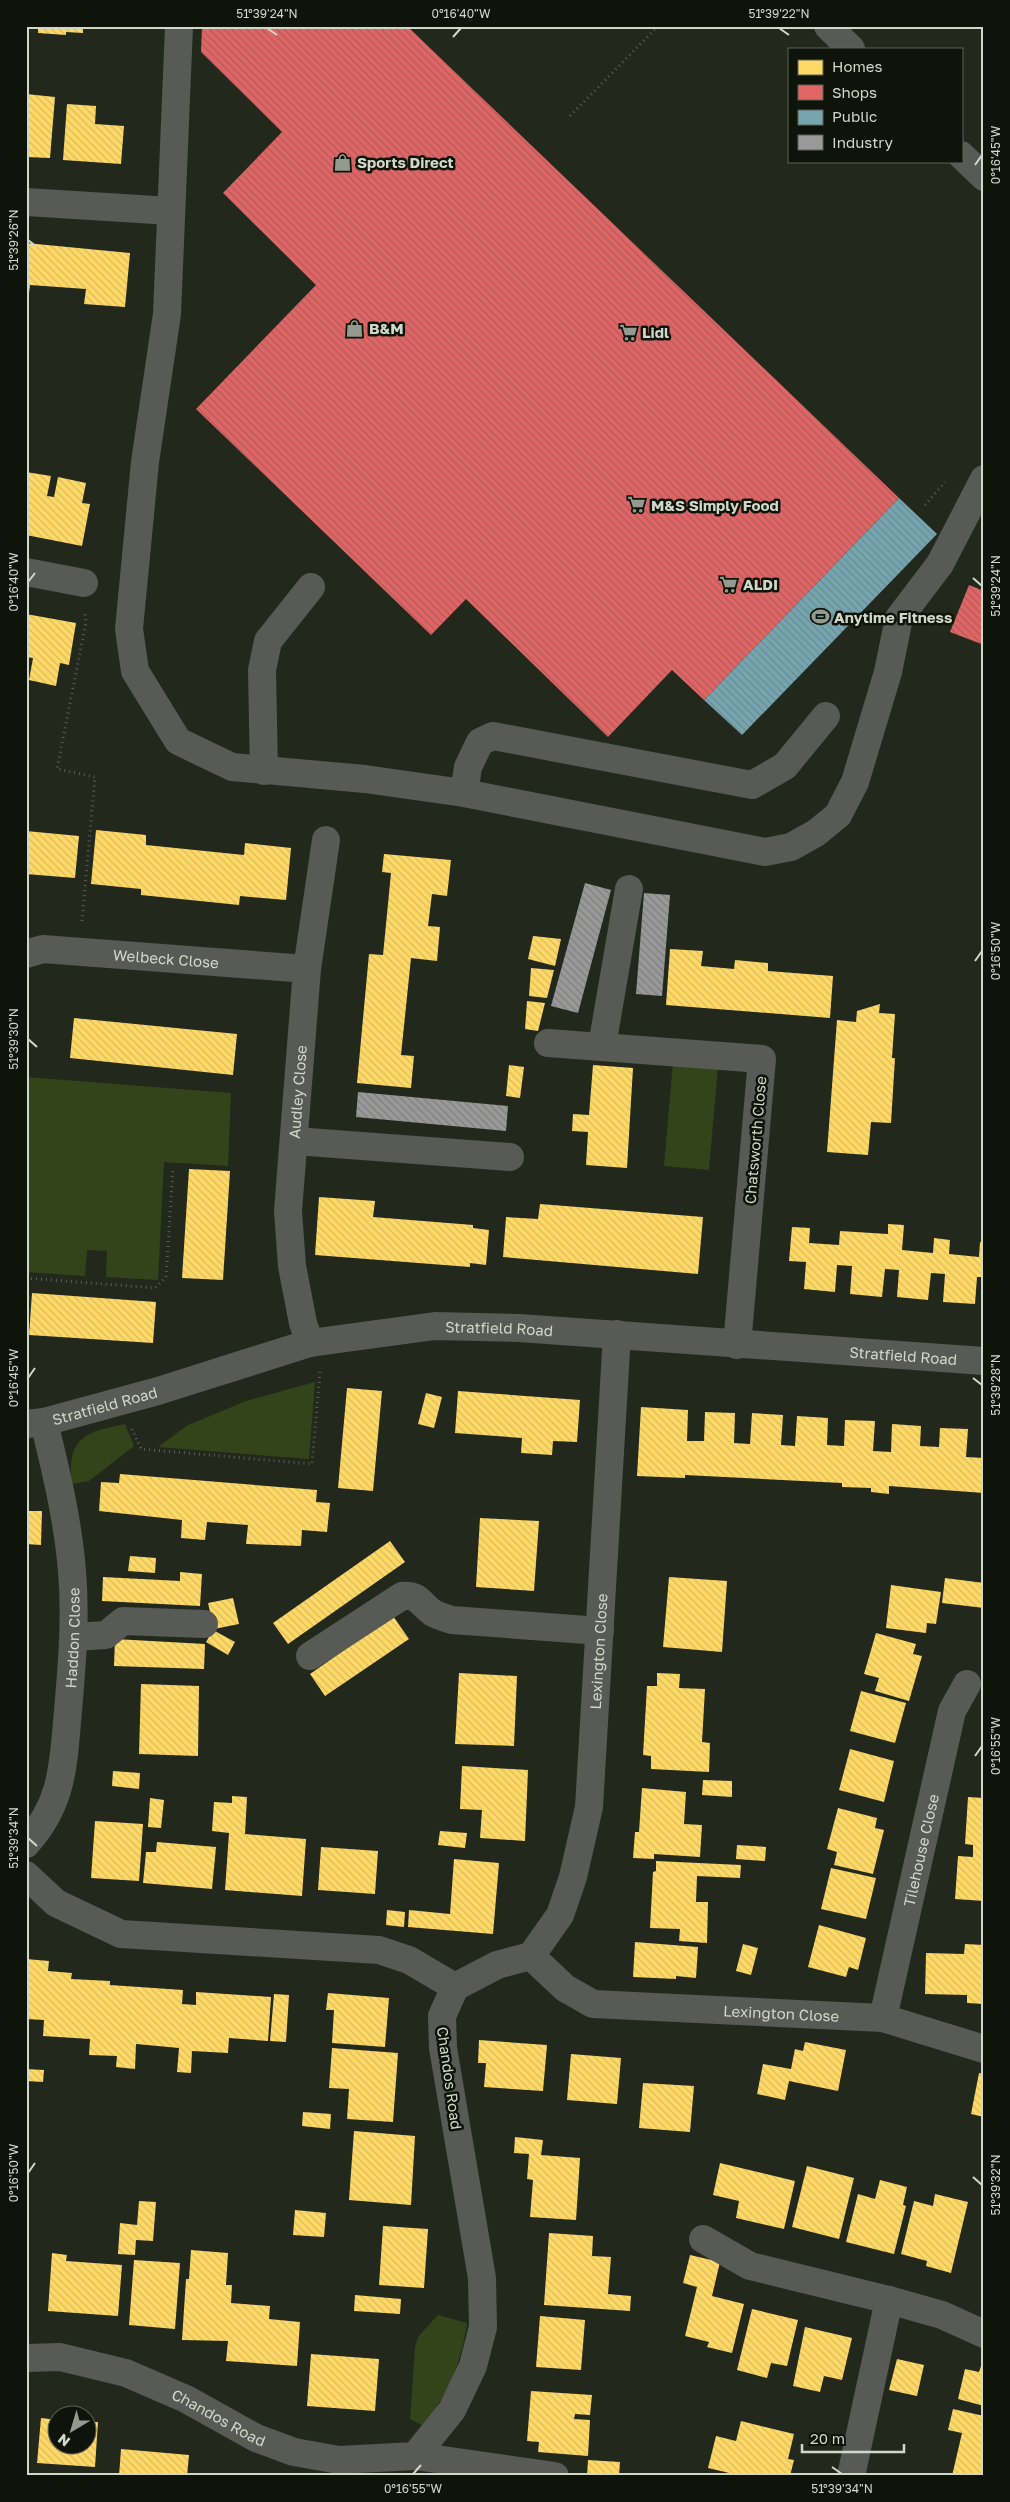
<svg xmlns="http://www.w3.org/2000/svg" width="1010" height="2502" viewBox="0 0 1010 2502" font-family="'Golos Text',sans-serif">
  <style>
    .green { fill: #33441a }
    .homes { fill: url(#homes-back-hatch) }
    .shops { fill: url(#shops-back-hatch) }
    .public { fill: url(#public-back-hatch) }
    .industry { fill: url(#industry-back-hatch) }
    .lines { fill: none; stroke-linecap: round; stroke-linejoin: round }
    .path { stroke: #5a5d58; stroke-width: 3; stroke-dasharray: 1 4; stroke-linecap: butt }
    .minor { stroke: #585a55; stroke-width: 28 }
    .ticks { fill: none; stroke: #d1d8ca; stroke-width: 2 }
    .labels { text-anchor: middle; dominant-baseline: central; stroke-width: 5; stroke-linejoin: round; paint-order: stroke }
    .poi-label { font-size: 15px; font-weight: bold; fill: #d1d8ca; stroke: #0f140a; text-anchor: start }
    .street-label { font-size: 15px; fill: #d1d8ca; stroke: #0f140a }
    .neatline { fill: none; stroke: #d1d8ca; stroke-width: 2 }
    .ticks-label { font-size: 12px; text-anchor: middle; fill: #d1d8ca }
  </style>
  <defs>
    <pattern id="homes-back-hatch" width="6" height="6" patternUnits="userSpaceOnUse" patternTransform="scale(1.25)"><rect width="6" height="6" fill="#ffd966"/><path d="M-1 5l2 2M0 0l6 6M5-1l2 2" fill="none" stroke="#d9bb5e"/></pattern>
    <pattern id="shops-back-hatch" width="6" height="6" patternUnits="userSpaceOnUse" patternTransform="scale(1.25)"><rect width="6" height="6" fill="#e06666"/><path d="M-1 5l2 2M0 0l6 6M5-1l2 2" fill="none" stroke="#b05b5a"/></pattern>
    <pattern id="public-back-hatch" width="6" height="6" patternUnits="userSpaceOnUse" patternTransform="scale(1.25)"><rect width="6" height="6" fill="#76a5af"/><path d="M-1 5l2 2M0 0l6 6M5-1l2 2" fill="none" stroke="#688c92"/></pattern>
    <pattern id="industry-back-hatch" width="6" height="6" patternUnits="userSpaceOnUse" patternTransform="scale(1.25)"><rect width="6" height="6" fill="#999"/><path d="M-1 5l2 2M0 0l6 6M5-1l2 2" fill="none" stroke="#7e7f7d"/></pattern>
  </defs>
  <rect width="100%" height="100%" fill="#23281d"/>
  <!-- green -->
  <g class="green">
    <polygon points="673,1062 718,1066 709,1170 664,1166"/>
    <polygon points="26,1077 231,1093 228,1166 164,1162 158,1280 106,1277 107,1251 87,1250 85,1276 26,1272"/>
    <polygon points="315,1382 309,1459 158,1447 188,1425 246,1401"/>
    <path d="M125,1424L134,1446L89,1481L72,1484C66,1437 86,1432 125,1424Z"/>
    <path d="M438,2315L467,2323C461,2363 449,2395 422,2425L410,2419L415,2348L418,2337Z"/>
  </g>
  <!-- homes -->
  <g class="homes">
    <polygon points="38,26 83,26 83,33 66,32 66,35 38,33"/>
    <polygon points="26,94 55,97 50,158 26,157"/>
    <polygon points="67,104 96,106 95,124 124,126 121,164 63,160"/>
    <polygon points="26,243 130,253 125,307 84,304 86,289 30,285 29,293 26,292"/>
    <polygon points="26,472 51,476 47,496 54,497 58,477 86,483 82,503 90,504 82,546 26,535"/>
    <polygon points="26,614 76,623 69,665 60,663 56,686 29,680 33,658 26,657"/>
    <polygon points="96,830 146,835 146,845 244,855 245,843 291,848 286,900 240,896 239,905 141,895 141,889 91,884"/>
    <polygon points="26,831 79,836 75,878 26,874"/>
    <polygon points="384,854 451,860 447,896 432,894 428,926 440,927 437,961 411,958 401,1055 414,1056 411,1088 357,1083 369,954 383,955 391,873 382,872"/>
    <polygon points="533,936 561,939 555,966 528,959"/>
    <polygon points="670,949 703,951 701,966 734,969 735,960 768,963 768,971 833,976 830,1018 666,1005"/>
    <polygon points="531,968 554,970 547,998 529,996"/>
    <polygon points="527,1001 545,1003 538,1031 525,1029"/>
    <polygon points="880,1004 879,1013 895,1014 892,1058 895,1058 891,1123 871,1122 868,1155 827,1152 837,1020 856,1022 857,1011"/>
    <polygon points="74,1018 237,1034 233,1075 70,1058"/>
    <polygon points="509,1065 524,1067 520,1098 506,1096"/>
    <polygon points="593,1065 633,1068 627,1168 586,1165 588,1132 572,1131 573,1114 589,1115"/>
    <polygon points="189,1169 230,1171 223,1280 182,1278"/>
    <polygon points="319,1197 375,1201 373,1217 473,1225 473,1228 489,1230 486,1265 470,1263 470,1267 315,1255"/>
    <polygon points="540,1204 703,1217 698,1274 503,1257 506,1217 538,1219"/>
    <polygon points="888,1224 904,1225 902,1250 933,1253 934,1238 950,1240 949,1254 979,1257 980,1242 984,1242 984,1277 977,1277 975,1304 943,1302 945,1274 931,1273 928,1300 897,1297 899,1270 885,1269 882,1297 850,1294 852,1266 837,1265 835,1292 804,1289 806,1262 789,1261 792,1227 810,1228 809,1243 839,1245 840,1231 888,1234"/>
    <polygon points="32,1293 156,1302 153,1343 29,1335"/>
    <polygon points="347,1388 382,1391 373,1491 338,1488"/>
    <polygon points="458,1391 580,1400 577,1442 553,1441 552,1455 521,1453 522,1438 455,1433"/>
    <polygon points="426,1393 442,1397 434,1428 418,1424"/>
    <polygon points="641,1407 688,1410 687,1441 704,1441 705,1412 735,1413 734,1443 750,1444 752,1413 783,1415 781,1445 795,1446 797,1416 828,1418 827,1445 844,1446 845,1420 875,1421 873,1451 891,1452 892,1424 921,1426 920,1446 939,1447 940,1428 968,1429 966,1457 984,1458 984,1493 889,1486 889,1494 871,1492 871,1488 842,1487 842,1483 685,1475 685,1478 637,1476"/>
    <polygon points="120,1474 317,1490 316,1502 330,1503 327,1532 302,1530 301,1546 246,1544 248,1525 207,1522 205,1540 181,1538 182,1520 99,1511 101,1482 119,1483"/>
    <polygon points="26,1511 42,1511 41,1545 26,1544"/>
    <polygon points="480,1518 539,1521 534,1591 476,1587"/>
    <polygon points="390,1541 405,1562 288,1644 273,1623"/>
    <polygon points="130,1556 156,1558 155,1573 128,1571"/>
    <polygon points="180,1572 202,1574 200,1606 102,1601 103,1577 180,1581"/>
    <polygon points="669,1577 727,1581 722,1652 663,1647"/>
    <polygon points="945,1578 984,1583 984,1608 942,1603"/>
    <polygon points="891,1585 941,1592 936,1624 927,1623 926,1633 886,1628"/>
    <polygon points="233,1598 239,1624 214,1629 208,1603"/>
    <polygon points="393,1616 409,1639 325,1696 310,1674"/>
    <polygon points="213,1630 235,1642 228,1655 206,1642"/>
    <polygon points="876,1633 916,1644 913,1654 922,1656 909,1701 875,1691 879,1678 864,1674"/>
    <polygon points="115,1639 205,1644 204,1669 114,1666"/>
    <polygon points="459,1673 517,1676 514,1746 455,1744"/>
    <polygon points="657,1673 680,1674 679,1688 705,1689 702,1742 710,1743 709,1772 651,1769 651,1756 643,1755 647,1686 657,1686"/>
    <polygon points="141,1684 199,1686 198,1756 139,1754"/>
    <polygon points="861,1691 906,1703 895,1743 850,1731"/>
    <polygon points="850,1749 894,1761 884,1802 839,1790"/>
    <polygon points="462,1766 528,1770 525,1841 480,1838 482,1810 460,1809"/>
    <polygon points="113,1771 140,1773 139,1789 112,1786"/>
    <polygon points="703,1780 732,1781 732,1797 702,1795"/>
    <polygon points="642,1788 686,1792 684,1824 702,1825 700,1857 654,1854 654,1859 633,1858 635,1832 639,1832"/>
    <polygon points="232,1796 247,1797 245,1834 306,1839 302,1896 225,1890 229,1833 212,1831 214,1802 232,1803"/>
    <polygon points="968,1797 984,1798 984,1901 955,1899 958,1856 973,1857 973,1845 965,1844"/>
    <polygon points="150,1798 164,1800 161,1828 148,1827"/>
    <polygon points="838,1808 877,1818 875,1828 884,1830 873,1874 834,1865 837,1852 827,1849"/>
    <polygon points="95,1821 143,1824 139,1881 91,1878"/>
    <polygon points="440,1831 467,1833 465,1848 438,1845"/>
    <polygon points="157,1842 216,1847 212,1889 143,1883 146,1852 156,1852"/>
    <polygon points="737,1845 766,1847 765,1861 736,1859"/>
    <polygon points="321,1847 378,1851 375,1894 318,1890"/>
    <polygon points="454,1859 499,1863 493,1934 408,1927 409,1910 450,1914"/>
    <polygon points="656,1861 741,1865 740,1878 697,1876 696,1902 708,1902 707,1943 679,1941 680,1929 650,1928 653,1872 656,1871"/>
    <polygon points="831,1868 876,1878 866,1919 821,1909"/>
    <polygon points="387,1910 405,1912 404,1927 386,1925"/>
    <polygon points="819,1925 866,1938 858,1970 849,1967 846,1977 808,1967"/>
    <polygon points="635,1942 698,1947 696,1978 676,1976 676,1979 633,1977"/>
    <polygon points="743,1944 758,1948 751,1975 736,1971"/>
    <polygon points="965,1944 984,1945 984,2004 967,2003 967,1995 925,1994 926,1953 964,1954"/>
    <polygon points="26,1959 49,1961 48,1971 72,1973 71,1979 110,1981 110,1985 183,1990 182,2004 196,2005 196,1992 271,1997 268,2041 229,2038 228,2053 192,2051 191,2073 177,2072 179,2048 136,2044 135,2069 116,2067 117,2056 89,2055 90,2039 43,2036 44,2020 26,2019"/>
    <polygon points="328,1993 389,1998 385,2047 332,2043 334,2010 326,2010"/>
    <polygon points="274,1994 289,1995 286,2042 270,2041"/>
    <polygon points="479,2040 547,2045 543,2091 484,2087 486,2063 478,2063"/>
    <polygon points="805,2042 846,2050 838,2091 789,2081 785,2100 757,2094 763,2064 791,2069 795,2049 803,2051"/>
    <polygon points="332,2048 398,2053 393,2122 347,2119 349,2089 329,2088"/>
    <polygon points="571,2054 621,2058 617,2104 567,2100"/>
    <polygon points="26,2069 44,2070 43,2082 26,2081"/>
    <polygon points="979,2073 984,2074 984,2117 971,2114"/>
    <polygon points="643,2083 694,2086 690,2132 639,2128"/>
    <polygon points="303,2112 331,2114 330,2129 302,2126"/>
    <polygon points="354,2131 415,2136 411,2205 349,2200"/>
    <polygon points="515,2137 543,2140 541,2155 580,2158 576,2220 530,2217 533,2180 527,2179 529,2154 514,2153"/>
    <polygon points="720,2163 795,2181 784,2229 736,2218 739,2201 713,2195"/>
    <polygon points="807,2166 854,2178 839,2239 792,2227"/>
    <polygon points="880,2180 907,2187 903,2205 906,2206 894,2254 846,2242 858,2194 875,2199"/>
    <polygon points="935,2194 968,2202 951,2273 926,2266 927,2261 901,2254 914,2201 933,2206"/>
    <polygon points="139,2201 156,2202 153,2241 136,2240 135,2255 118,2254 120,2223 137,2225"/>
    <polygon points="295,2210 326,2213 324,2237 293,2235"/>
    <polygon points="383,2226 428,2229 424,2288 379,2285"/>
    <polygon points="549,2233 593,2236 592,2256 611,2257 608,2294 631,2296 630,2311 544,2305"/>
    <polygon points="191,2250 228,2253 226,2285 232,2285 231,2303 270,2306 269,2319 300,2322 297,2366 226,2361 228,2341 182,2340 186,2279 189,2279"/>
    <polygon points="52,2253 67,2255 66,2261 122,2265 118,2316 48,2311"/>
    <polygon points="690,2255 720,2262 712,2296 744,2304 732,2353 707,2347 709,2342 685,2336 697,2287 683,2283"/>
    <polygon points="134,2260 180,2263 175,2329 129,2325"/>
    <polygon points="355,2295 401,2299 400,2314 354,2311"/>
    <polygon points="752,2309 798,2320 787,2366 771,2363 767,2378 737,2370"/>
    <polygon points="540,2316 585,2320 581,2370 536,2367"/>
    <polygon points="805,2327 852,2338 842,2380 824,2376 820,2392 793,2386"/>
    <polygon points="311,2354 379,2359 375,2411 307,2406"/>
    <polygon points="984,2357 984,2406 958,2399 965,2369 979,2372"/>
    <polygon points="897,2359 924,2365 917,2396 889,2390"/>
    <polygon points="531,2391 592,2395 590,2415 575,2414 574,2419 590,2420 588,2456 538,2452 539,2442 527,2441"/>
    <polygon points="953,2409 984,2416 984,2476 952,2476 962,2433 948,2430"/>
    <polygon points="41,2418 58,2420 58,2444 88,2444 88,2422 98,2422 95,2467 37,2463"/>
    <polygon points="741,2421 794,2434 788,2459 794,2460 790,2476 742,2476 708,2468 716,2436 736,2441"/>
    <polygon points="121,2449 189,2455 187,2476 119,2476"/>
    <polygon points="588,2460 620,2462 619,2476 587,2476"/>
  </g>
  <!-- shops -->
  <g class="shops">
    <polygon points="202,26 407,26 899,498 704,700 672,670 608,737 466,599 431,635 196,409 316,285 223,193 282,132 201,52"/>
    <polygon points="969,585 984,591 984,645 950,632"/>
  </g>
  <!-- public -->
  <polygon class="public" points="899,498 937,534 742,735 704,700"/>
  <!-- industry -->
  <g class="industry">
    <polygon points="585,883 611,890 578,1013 551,1006"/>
    <polygon points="644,893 670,895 662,996 636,994"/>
    <polygon points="358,1092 508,1106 506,1131 356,1117"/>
  </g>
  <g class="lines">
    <!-- path -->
    <g class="path">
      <polyline points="570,116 658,26"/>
      <polyline points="925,505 945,482"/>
      <polyline points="82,921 95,777 57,769 86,622 85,613"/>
      <polyline points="26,1278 155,1288 166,1277 173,1168"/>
      <polyline points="132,1429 141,1449 312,1464 320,1372"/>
    </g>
    <!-- minor -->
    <g class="minor">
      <polyline points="179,26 167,314 145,462 129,629 135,671 178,741 232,767 365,779 464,793 765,852 791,847 816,833 838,815 855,782 888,672 899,618 940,564 984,479"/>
      <polyline points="828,26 851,49"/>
      <polyline points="961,155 984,177"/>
      <polyline points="26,202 171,211"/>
      <polyline points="26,572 84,583"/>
      <polyline points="264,771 262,670 268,641 311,587"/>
      <polyline points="464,793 468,767 480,742 493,736 752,785 785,766 826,716"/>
      <path id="s1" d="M26,954L43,949L307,969"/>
      <polyline points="548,1043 762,1059 737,1345"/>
      <polyline points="602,1046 629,889"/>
      <polyline points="295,1141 510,1157"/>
      <path id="s2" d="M310,1343L303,1323L292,1266L288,1211L307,969L326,840"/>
      <path id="s3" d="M26,1424L44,1422L158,1391L310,1343L435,1326L519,1328L984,1361"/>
      <polyline points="74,1637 106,1635 123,1621 204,1624"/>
      <path d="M310,1656L402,1596C419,1594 420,1604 433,1613C438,1616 446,1618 452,1620L600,1631"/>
      <path id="s4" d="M26,1844C64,1802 63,1764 68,1711C72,1664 76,1618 72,1571C68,1521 56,1471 44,1422"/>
      <polyline points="26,1875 56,1903 121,1934 379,1950 409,1960 455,1987"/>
      <path id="s5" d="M531,1956L560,1915L573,1877L589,1807L617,1334"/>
      <path id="s6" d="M455,1987L497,1965L531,1956L565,1988L593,2004L883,2018L984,2049"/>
      <path id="s7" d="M883,2018L952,1711L967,1684"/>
      <polyline points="703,2239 750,2266 889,2300"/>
      <path id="s8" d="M26,2358L60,2357L126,2373L186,2399L256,2438L294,2452L339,2460L415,2456L452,2410L473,2366L483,2327L482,2278L443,2048L442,2016L455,1987"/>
      <polyline points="415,2456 555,2476"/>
      <polyline points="851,2476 889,2300 942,2315 984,2334"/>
    </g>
  </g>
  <!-- ticks -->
  <path class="ticks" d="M267,28L277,35M779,28L789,35M453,37L461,28M975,165L982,155M28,240L37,247M973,578L982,586M28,582L35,573M975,961L982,951M28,1039L37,1047M28,1378L35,1368M973,1378L982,1385M975,1756L982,1746M28,1838L37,1846M28,2173L35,2163M973,2177L982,2185M832,2467L842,2474M413,2474L421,2465"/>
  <!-- icons -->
  <defs>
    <symbol id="shop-bare" viewBox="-9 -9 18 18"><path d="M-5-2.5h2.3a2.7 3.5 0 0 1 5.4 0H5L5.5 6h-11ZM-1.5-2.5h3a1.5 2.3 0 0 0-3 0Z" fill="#949a8d" stroke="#0f140a" stroke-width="2.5" paint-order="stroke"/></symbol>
    <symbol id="supermarket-bare" viewBox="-9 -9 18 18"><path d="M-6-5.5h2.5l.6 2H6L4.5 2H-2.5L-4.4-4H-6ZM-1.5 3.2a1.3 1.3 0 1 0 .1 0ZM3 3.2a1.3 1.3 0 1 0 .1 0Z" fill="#949a8d" stroke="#0f140a" stroke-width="2.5" paint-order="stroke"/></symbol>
    <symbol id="stadium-bare" viewBox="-9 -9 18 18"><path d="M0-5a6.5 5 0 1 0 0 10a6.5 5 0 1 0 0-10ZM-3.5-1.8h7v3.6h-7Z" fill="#949a8d" stroke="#0f140a" stroke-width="2.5" paint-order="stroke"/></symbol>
  </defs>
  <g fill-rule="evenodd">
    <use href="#shop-bare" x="330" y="150" width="25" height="25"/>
    <use href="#shop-bare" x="342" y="316" width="25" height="25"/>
    <use href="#supermarket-bare" x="616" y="320" width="25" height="25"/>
    <use href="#supermarket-bare" x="624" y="492" width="25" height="25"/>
    <use href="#supermarket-bare" x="716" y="572" width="25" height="25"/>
    <use href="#stadium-bare" x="808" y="604" width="25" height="25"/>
  </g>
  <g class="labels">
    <!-- poi labels -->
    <g class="poi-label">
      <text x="357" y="162">Sports Direct</text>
      <text x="369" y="328">B&amp;M</text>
      <text x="642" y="332">Lidl</text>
      <text x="651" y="505">M&amp;S Simply Food</text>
      <text x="743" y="584">ALDI</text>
      <text x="834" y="617">Anytime Fitness</text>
    </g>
    <!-- street labels -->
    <g class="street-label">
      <text stroke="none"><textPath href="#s1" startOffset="141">Welbeck Close</textPath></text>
      <text stroke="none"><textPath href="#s2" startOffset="254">Audley Close</textPath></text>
      <text transform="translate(755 1140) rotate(-85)">Chatsworth Close</text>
      <text stroke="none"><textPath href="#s3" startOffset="486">Stratfield Road</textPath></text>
      <text stroke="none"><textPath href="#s3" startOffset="891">Stratfield Road</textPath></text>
      <text stroke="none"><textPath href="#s3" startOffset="81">Stratfield Road</textPath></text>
      <text stroke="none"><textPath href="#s4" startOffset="216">Haddon Close</textPath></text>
      <text stroke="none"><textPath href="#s5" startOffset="318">Lexington Close</textPath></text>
      <text stroke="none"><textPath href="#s7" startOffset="172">Tilehouse Close</textPath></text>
      <text stroke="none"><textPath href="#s6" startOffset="350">Lexington Close</textPath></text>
      <text transform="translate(450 2078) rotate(82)">Chandos Road</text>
      <text stroke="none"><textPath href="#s8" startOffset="205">Chandos Road</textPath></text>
    </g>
  </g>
  <!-- border -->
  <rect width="1010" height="2502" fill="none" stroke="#0f140a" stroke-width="55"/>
  <!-- legend -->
  <rect x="788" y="48" width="175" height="115" fill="#0f140a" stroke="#5d6257"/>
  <rect x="798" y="60" width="25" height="15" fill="#ffd966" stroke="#5d6257"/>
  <text x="832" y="72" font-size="15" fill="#d1d8ca">Homes</text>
  <rect x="798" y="85" width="25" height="15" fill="#e06666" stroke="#5d6257"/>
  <text x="832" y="98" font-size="15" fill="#d1d8ca">Shops</text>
  <rect x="798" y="110" width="25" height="15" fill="#76a5af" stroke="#5d6257"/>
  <text x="832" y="122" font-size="15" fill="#d1d8ca">Public</text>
  <rect x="798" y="135" width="25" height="15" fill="#999999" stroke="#5d6257"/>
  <text x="832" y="148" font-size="15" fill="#d1d8ca">Industry</text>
  <!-- north arrow -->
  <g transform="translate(72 2430) rotate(218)"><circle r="24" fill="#0f140a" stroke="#5d6257"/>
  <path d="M0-4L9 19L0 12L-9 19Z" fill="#949a8d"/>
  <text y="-8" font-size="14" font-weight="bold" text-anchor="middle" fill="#d1d8ca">N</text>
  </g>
  <!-- scale -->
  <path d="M802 2444v8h102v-8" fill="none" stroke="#d1d8ca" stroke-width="2.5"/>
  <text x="810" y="2444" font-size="15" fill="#d1d8ca" stroke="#0f140a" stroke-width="4" paint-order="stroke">20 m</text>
  <rect x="28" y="28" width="954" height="2446" class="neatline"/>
  <g class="ticks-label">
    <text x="267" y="18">51°39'24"N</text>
    <text x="461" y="18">0°16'40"W</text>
    <text x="779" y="18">51°39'22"N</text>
    <text transform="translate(996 155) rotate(-90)" y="4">0°16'45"W</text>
    <text transform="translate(14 240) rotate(-90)" y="4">51°39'26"N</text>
    <text transform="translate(14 582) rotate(-90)" y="4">0°16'40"W</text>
    <text transform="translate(996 586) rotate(-90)" y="4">51°39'24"N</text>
    <text transform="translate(996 951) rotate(-90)" y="4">0°16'50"W</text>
    <text transform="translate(14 1039) rotate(-90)" y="4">51°39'30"N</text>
    <text transform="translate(14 1378) rotate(-90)" y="4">0°16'45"W</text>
    <text transform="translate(996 1385) rotate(-90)" y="4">51°39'28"N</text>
    <text transform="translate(996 1746) rotate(-90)" y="4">0°16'55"W</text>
    <text transform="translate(14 1838) rotate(-90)" y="4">51°39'34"N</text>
    <text transform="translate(14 2173) rotate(-90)" y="4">0°16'50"W</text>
    <text transform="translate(996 2185) rotate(-90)" y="4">51°39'32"N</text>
    <text x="413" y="2493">0°16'55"W</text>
    <text x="842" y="2493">51°39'34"N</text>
  </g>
</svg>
